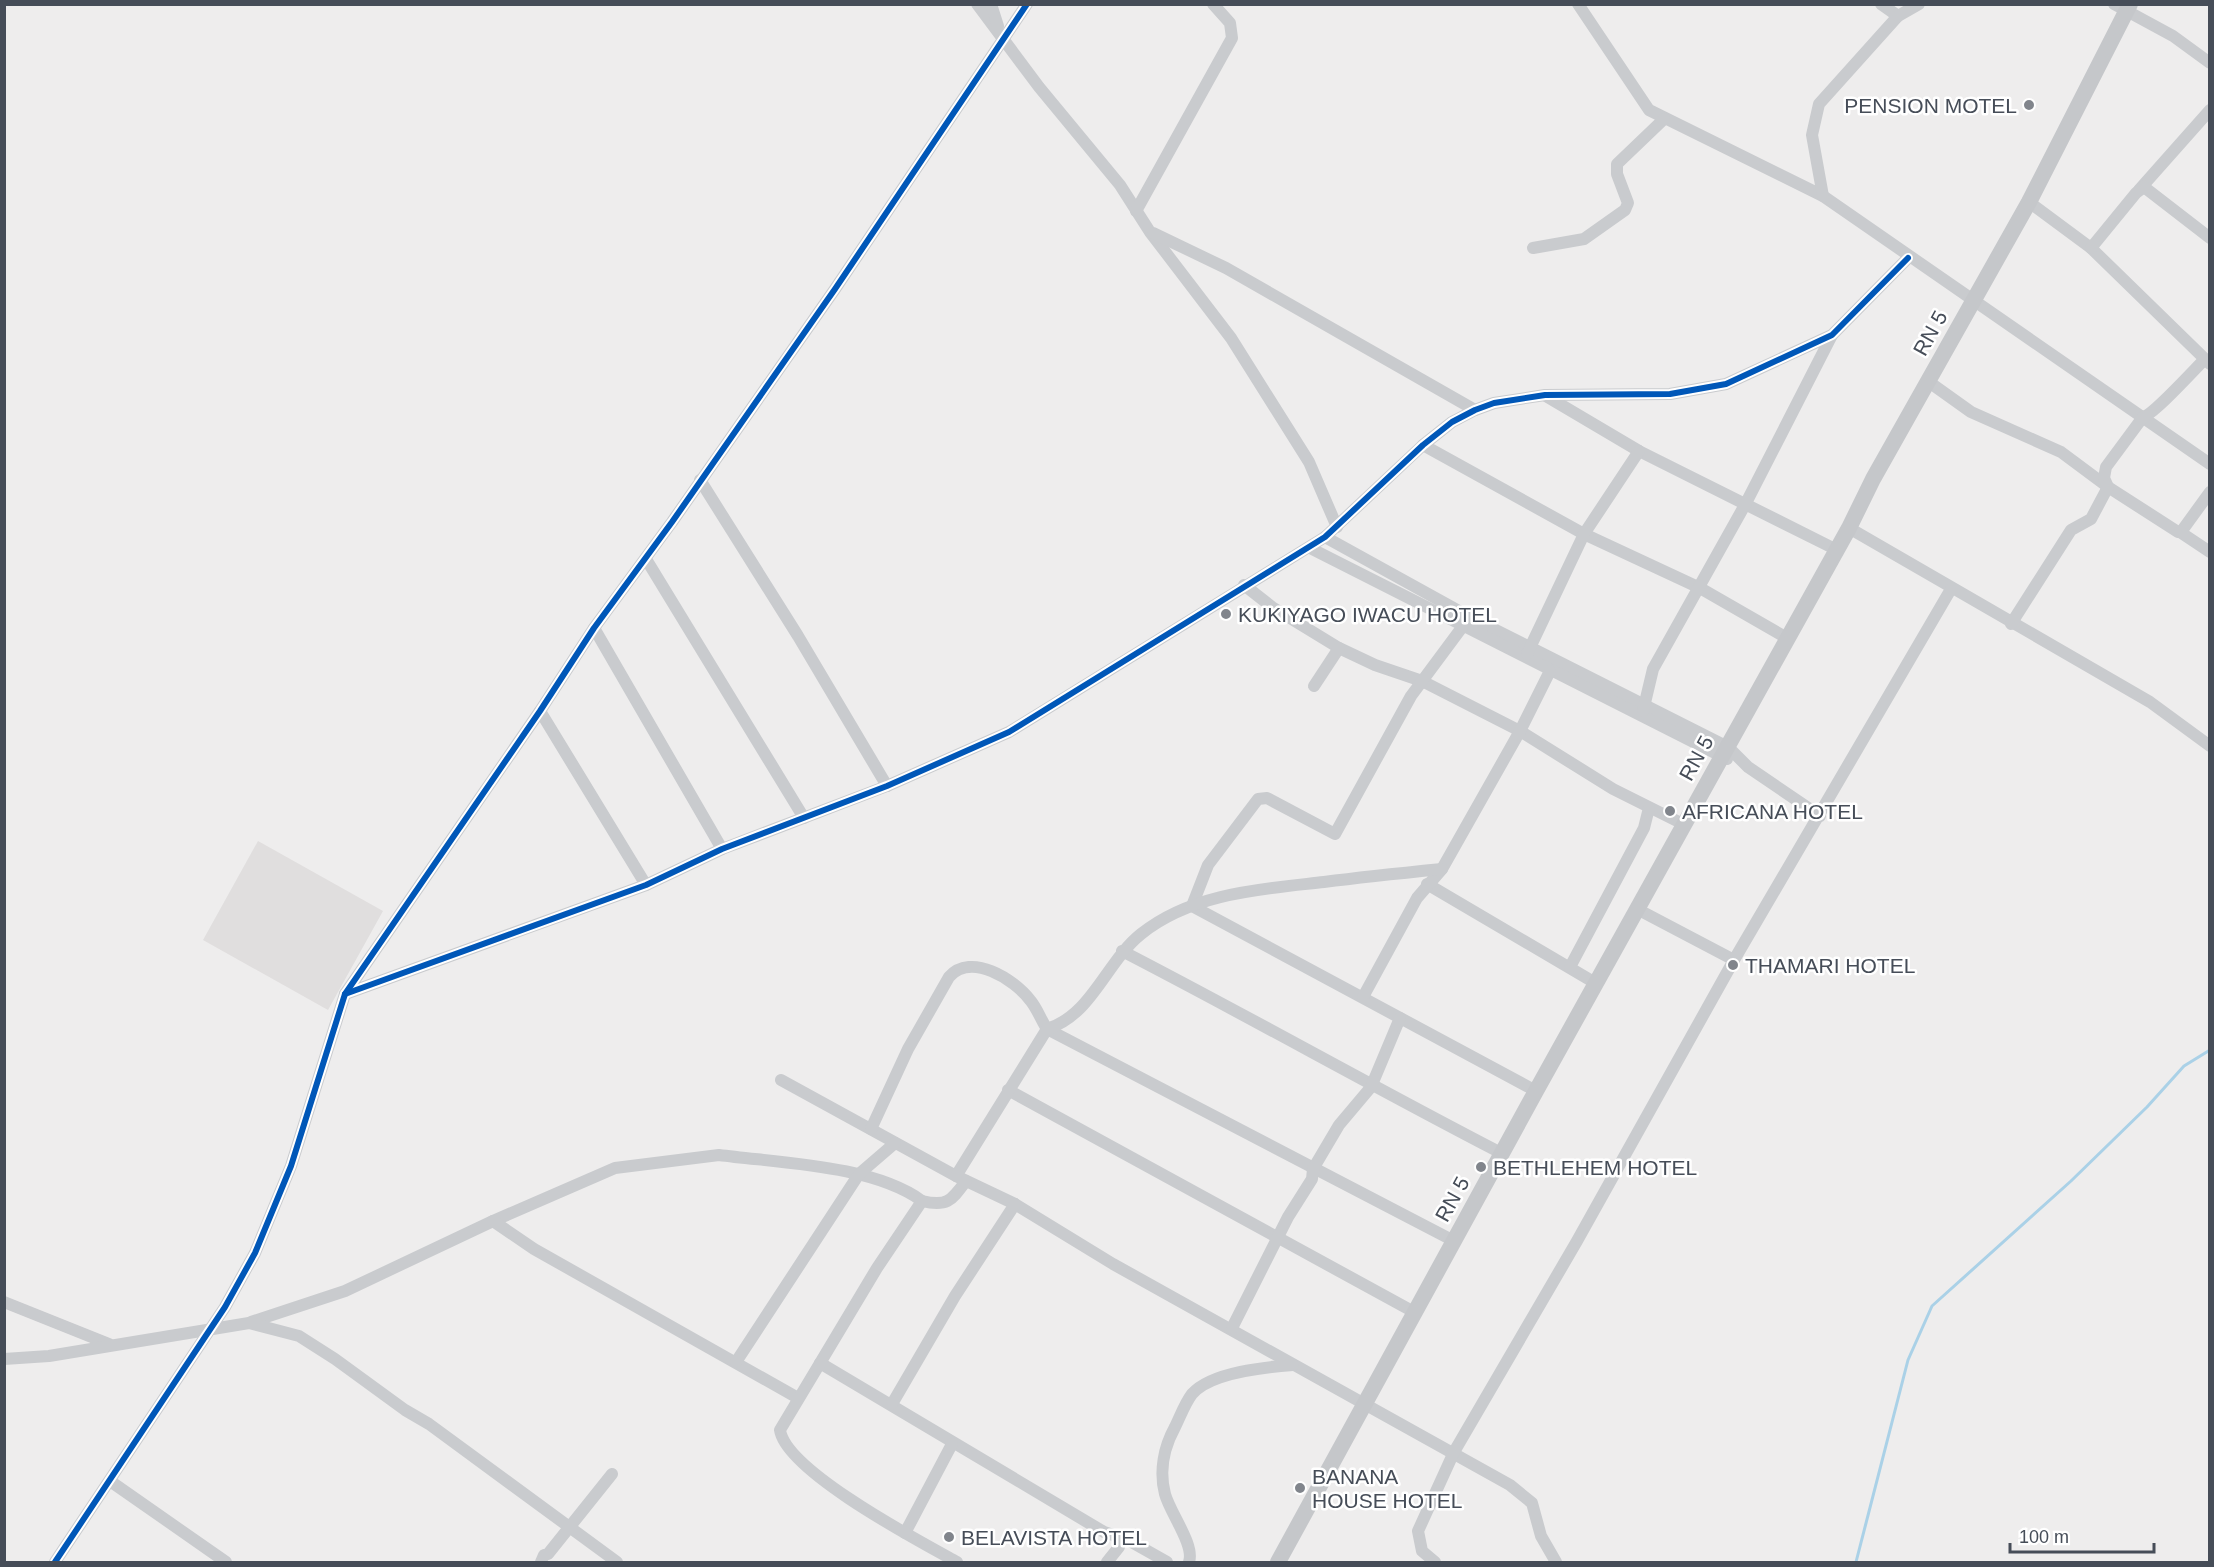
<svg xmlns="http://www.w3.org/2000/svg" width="2214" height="1567" viewBox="0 0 2214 1567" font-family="Arial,sans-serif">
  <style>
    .education { fill: #e0dede }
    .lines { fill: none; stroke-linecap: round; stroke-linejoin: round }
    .stream { stroke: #aad1e7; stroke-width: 3 }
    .minor { stroke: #c9cbce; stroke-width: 12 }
    .major { stroke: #c5c7ca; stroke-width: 16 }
    .cycleway-casing { stroke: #fff; stroke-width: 10 }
    .cycleway { stroke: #0057b8; stroke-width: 6 }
    .poi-dot { fill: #81858c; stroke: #fff; stroke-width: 2 }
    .labels { text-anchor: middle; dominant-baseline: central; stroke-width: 5; stroke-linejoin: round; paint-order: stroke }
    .poi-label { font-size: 21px; fill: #464d58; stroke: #fff; text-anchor: start }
    .street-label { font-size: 21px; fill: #464d58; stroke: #fff }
  </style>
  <rect width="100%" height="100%" fill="#eeeded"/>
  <!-- education -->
  <polygon class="education" points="258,841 383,911 328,1010 203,940"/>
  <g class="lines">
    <!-- stream -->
    <polyline class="stream" points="1856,1562 1908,1360 1932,1306 2071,1181 2147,1107 2184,1066 2210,1050"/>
    <!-- minor -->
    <g class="minor">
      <polyline points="977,4 1039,87 1120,185 1150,232 1231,338 1309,462 1337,527"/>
      <polyline points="991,4 998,26"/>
      <polyline points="1578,4 1649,110 1823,196 2210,464"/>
      <polyline points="1881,4 1898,16"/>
      <polyline points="2114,4 2173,36 2210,63"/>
      <polyline points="2139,190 2210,110"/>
      <polyline points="1823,196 1812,135 1819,104 1898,16 1919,4"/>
      <polyline points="2029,202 2091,248 2210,364"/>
      <polyline points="1136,211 1232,38 1230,23 1213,4"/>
      <polyline points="1153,233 1226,268 1475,410"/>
      <polyline points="1533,248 1584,239 1625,210 1628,203 1617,174 1617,164 1664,119"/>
      <polyline points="2091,248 2136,193 2144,187 2210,238"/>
      <polyline points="1929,382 1971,412 2061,452 2108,487 2178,532 2181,532 2210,492"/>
      <polyline points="1546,396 1639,451 1835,549"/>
      <polyline points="1423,445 1584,534 1700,588 1787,638"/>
      <polyline points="700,480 798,636 887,786"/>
      <polyline points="1849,528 2150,702 2210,746"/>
      <polyline points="2180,532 2210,552"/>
      <polyline points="1325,537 1468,616 1728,747 1748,767 1820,816"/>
      <polyline points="1310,548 1727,759"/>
      <polyline points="646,559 804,818"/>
      <polyline points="1244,585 1272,607 1339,648 1375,665 1422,681 1520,731 1613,789 1685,825"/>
      <path d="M2011,624L2071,530L2091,519L2108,487L2104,478L2106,467L2143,417C2153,415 2193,371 2204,360"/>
      <polyline points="1463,626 1411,696 1335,834 1267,798 1258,799 1208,865 1192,906 1536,1091"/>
      <polyline points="594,628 722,849"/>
      <polyline points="1527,654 1584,534 1639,451"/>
      <polyline points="1314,686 1339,648"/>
      <polyline points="540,711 646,885"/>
      <polyline points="1643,711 1653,669 1746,503 1832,335"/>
      <polyline points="1427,884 1597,984"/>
      <polyline points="1637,909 1734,960"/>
      <path d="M1122,951C1250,1017 1375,1088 1503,1154"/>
      <polyline points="1570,967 1644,828 1649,808"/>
      <polyline points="345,994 646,885 722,849 887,786 1009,732 1325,537 1423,445 1452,422 1475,410 1494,403 1545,395 1670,394 1726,384 1832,335 1908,258"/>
      <polyline points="1363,997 1417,898 1442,869 1520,731 1550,671"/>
      <polyline points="781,1080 956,1176 1015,1204 1113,1264 1510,1485 1532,1503 1541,1536 1556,1562"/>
      <polyline points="1008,1090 1414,1312"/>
      <path d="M871,1129L908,1049L949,977C971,952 1014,979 1030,1000C1037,1008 1041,1020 1047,1029L1454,1241"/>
      <path d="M956,1176L1047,1029C1092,1015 1106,962 1141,934C1192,893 1262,889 1324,882C1363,877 1402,873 1442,869"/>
      <path d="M493,1221L615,1168L719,1155C779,1163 873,1165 922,1201"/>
      <polyline points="4,1302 109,1344"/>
      <polyline points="251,1322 345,1291 493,1221 534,1249 798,1398"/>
      <polyline points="1232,1328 1288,1217 1312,1179 1313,1169 1339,1125 1371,1087 1400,1018"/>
      <polyline points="4,1359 49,1356 249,1323 299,1336 335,1359 405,1410 429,1424 617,1562"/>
      <polyline points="736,1362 859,1174 895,1143"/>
      <polyline points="820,1363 1104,1532 1128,1540 1167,1562"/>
      <polyline points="892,1404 955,1296 1015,1204"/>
      <polyline points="110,1481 226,1562"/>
      <polyline points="905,1533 952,1444"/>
      <polyline points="55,1562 225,1307 255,1253 291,1166 345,994 540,711 594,628 672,522 835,289 1027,4"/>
      <polyline points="541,1562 544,1555 548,1554 612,1474"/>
      <path d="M957,1562C919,1541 786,1471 780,1430L877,1268L922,1201C947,1207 951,1201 966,1181"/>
      <polyline points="1107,1562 1119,1547 1117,1537"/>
      <path d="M1189,1562C1195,1545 1170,1513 1165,1494C1159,1471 1164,1447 1175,1427C1180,1417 1185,1403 1192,1394C1211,1372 1266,1367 1293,1365"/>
      <polyline points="1435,1562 1422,1551 1418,1531 1454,1452 1577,1241 1734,960 1951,589"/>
    </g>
    <!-- major -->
    <polyline class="major" points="1278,1562 1536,1091 1849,528 1873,479 2029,202 2130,4"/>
    <defs>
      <g id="cycleway">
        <polyline points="345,994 646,885 722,849 887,786 1009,732 1325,537 1423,445 1452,422 1475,410 1494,403 1545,395 1670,394 1726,384 1832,335 1908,258"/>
        <polyline points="55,1562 225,1307 255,1253 291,1166 345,994 540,711 594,628 672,522 835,289 1027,4"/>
      </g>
    </defs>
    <!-- cycleway casing -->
    <use href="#cycleway" class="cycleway-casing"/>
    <!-- cycleway -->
    <use href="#cycleway" class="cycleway"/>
  </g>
  <!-- markers -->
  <g class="poi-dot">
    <circle cx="2029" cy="105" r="6"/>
    <circle cx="1226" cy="614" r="6"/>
    <circle cx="1670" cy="811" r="6"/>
    <circle cx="1733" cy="965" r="6"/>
    <circle cx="1481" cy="1167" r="6"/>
    <circle cx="1300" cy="1488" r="6"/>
    <circle cx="949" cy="1537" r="6"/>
  </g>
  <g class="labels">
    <!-- poi labels -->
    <g class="poi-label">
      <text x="2017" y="105" text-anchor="end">PENSION MOTEL</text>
      <text x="1238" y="614">KUKIYAGO IWACU HOTEL</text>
      <text x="1682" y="811">AFRICANA HOTEL</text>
      <text x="1745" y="965">THAMARI HOTEL</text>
      <text x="1493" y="1167">BETHLEHEM HOTEL</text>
      <text x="1312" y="1476">BANANA<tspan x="1312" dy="24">HOUSE HOTEL</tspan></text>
      <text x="961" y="1537">BELAVISTA HOTEL</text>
    </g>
    <!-- street labels -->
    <g class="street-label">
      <text transform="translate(1930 333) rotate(-61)">RN 5</text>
      <text transform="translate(1696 758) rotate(-61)">RN 5</text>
      <text transform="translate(1452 1199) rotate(-61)">RN 5</text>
    </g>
  </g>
  <!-- border -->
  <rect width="2214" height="1567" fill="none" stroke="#464d58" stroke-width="12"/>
  <!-- scale -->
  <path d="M2010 1543v9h144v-9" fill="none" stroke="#464d58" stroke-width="3"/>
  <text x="2019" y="1543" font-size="18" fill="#464d58" stroke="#ffffff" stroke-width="4.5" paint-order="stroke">100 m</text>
</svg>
